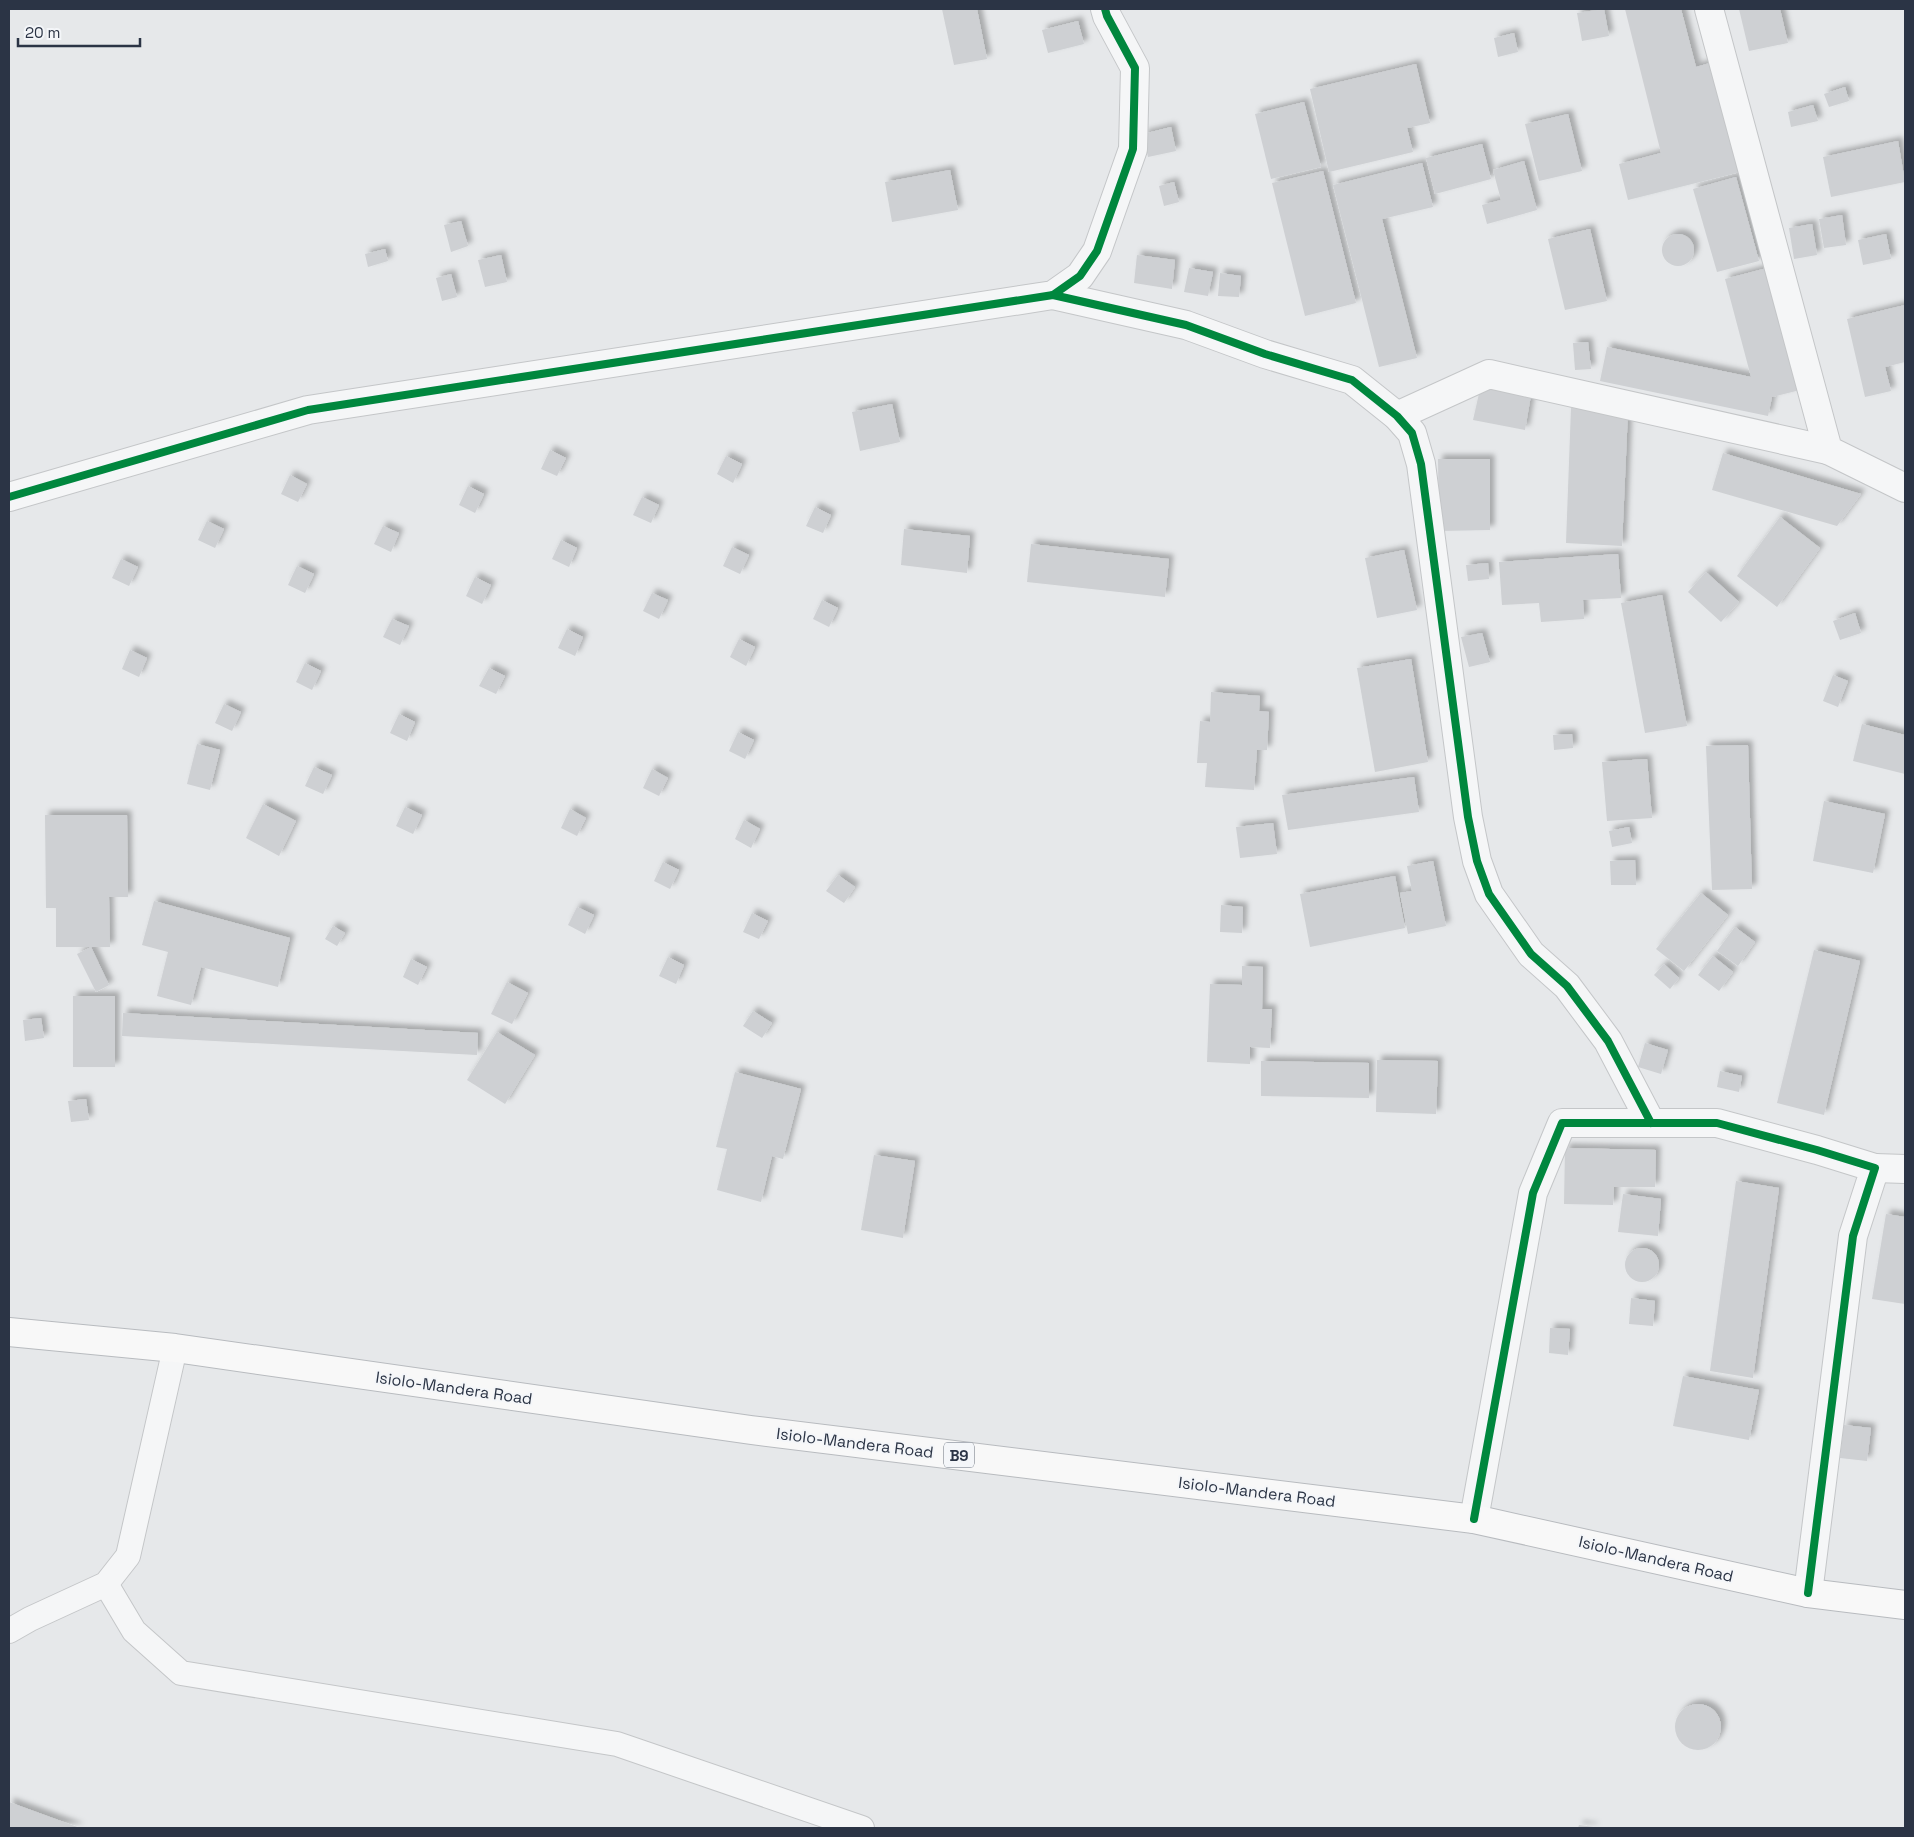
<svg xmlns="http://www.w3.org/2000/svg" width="1914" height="1837" viewBox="0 0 1914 1837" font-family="'Space Grotesk',sans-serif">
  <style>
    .building { fill: #ced0d3; filter: url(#shadow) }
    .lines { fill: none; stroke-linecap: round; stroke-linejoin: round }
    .service-casing { stroke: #c4c6c8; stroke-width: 26 }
    .minor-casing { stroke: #c4c6c8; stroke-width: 30 }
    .trunk-casing { stroke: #b8bbbf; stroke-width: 30 }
    .service { stroke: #f5f6f7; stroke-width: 24 }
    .minor { stroke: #f5f6f7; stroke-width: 28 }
    .trunk { stroke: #f8f8f8; stroke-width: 28 }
    .cycleway-casing { stroke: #f4f6f9; stroke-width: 11 }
    .cycleway { stroke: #00873e; stroke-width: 8 }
    .labels { text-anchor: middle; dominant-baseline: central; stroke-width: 4; stroke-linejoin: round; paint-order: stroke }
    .shield { fill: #f4f6f9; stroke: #676e7b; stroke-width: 1 }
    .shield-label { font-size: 15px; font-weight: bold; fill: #2b3445 }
    .street-label { font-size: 16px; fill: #2b3445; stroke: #f4f6f9 }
  </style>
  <defs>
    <filter id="shadow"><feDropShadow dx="4.5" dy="-4.5" stdDeviation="2.5" flood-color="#0004"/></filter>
  </defs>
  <rect width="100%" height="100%" fill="#e6e8ea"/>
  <!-- building -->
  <g class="building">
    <polygon points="942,9 977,9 987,59 954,65"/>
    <polygon points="1604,9 1609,36 1582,41 1577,13"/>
    <polygon points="1625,9 1681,9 1696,67 1717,61 1744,171 1628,200 1619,164 1661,153"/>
    <polygon points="1739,9 1780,9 1788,43 1749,51"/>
    <polygon points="1078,21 1084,44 1048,53 1042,30"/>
    <polygon points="1514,33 1518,52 1498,57 1494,38"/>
    <polygon points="1416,64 1430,123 1407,128 1413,152 1329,172 1310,89"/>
    <polygon points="1845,87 1849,101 1829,107 1824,94"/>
    <polygon points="1304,102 1321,167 1271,179 1255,114"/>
    <polygon points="1813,105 1818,121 1791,127 1788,112"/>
    <polygon points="1568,114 1582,171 1539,181 1525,124"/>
    <polygon points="1171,127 1176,151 1148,157 1143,134"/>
    <polygon points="1898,141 1905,182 1831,197 1823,157"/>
    <polygon points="1482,144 1491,179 1435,194 1426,158"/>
    <polygon points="1524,161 1537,210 1487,224 1482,205 1501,200 1493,170"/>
    <polygon points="1422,163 1433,207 1382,219 1417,358 1379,367 1333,185"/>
    <polygon points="950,170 958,210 892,222 885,182"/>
    <polygon points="1323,171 1356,303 1305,316 1272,183"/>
    <polygon points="1736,177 1759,261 1717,272 1693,189"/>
    <polygon points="1174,182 1179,202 1164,206 1159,186"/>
    <polygon points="1842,215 1846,245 1824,248 1819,219"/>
    <polygon points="461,221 468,246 451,252 444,225"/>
    <polygon points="1812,224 1817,255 1794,259 1789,228"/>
    <polygon points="1590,229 1607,301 1565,310 1548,239"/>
    <polygon points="1886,234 1891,259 1863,265 1858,240"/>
    <circle cx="1678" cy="250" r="16"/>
    <polygon points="385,249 388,261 368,267 365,254"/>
    <polygon points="501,255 507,282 485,287 478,260"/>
    <polygon points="1137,255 1175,260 1172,289 1134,283"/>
    <polygon points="1189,268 1213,272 1208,296 1184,292"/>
    <polygon points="1767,268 1800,390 1772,397 1768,416 1600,381 1607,347 1751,377 1725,279"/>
    <polygon points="1220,273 1241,276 1239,297 1218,296"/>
    <polygon points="451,274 457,297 442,301 436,278"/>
    <polygon points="1905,305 1905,362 1885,367 1891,391 1865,397 1847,319"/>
    <polygon points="1588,342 1591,369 1575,370 1573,343"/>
    <polygon points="1481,385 1531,395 1525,430 1473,420"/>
    <polygon points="892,404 900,442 860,451 852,412"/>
    <polygon points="1571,408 1628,411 1622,546 1566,543"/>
    <polygon points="550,450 566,458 557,476 541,469"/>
    <polygon points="1723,453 1861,494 1837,526 1712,490"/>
    <polygon points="726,456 742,464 733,483 717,474"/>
    <polygon points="1438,459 1490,459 1490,530 1439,531"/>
    <polygon points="290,475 307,484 298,502 281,494"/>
    <polygon points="468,486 484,494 475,513 459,505"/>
    <polygon points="642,497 659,505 651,523 633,515"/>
    <polygon points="815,507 831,515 823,533 806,526"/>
    <polygon points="1780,517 1820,548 1777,607 1737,576"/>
    <polygon points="207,521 224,529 215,548 198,540"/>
    <polygon points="383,526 399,533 391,552 374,544"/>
    <polygon points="904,529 970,536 967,573 901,565"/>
    <polygon points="561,540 577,548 569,567 552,559"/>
    <polygon points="1031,544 1169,559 1165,597 1027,582"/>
    <polygon points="732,547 749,555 740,574 723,566"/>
    <polygon points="1404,550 1417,610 1377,618 1365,558"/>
    <polygon points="1618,554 1621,598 1583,600 1584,619 1541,622 1539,603 1502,605 1499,562"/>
    <polygon points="121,559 138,567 129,586 112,578"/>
    <polygon points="1488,563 1489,579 1468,581 1466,565"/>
    <polygon points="297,566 314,574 305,593 288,585"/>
    <polygon points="1706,572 1739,602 1721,622 1688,592"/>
    <polygon points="475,577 491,585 482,604 466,596"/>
    <polygon points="652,593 668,600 659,619 643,611"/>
    <polygon points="1662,595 1687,726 1645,733 1621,603"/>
    <polygon points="822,600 838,608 829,627 813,619"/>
    <polygon points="1855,613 1861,633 1840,640 1833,621"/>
    <polygon points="392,619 409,626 400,645 383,637"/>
    <polygon points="567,629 583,637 575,656 558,648"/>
    <polygon points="1482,633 1490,662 1469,667 1461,637"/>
    <polygon points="739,639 755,647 746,666 730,657"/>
    <polygon points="130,650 147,658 139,677 122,669"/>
    <polygon points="1411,659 1428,762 1375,772 1357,668"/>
    <polygon points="305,663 321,671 312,690 296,682"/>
    <polygon points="489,668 505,676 496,694 479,686"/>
    <polygon points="1833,675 1848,681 1838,707 1823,701"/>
    <polygon points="1211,692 1260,696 1259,711 1269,712 1267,750 1257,750 1254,790 1205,787 1207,763 1197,763 1200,721 1210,722"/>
    <polygon points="224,704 241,712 232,731 215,723"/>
    <polygon points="399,714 415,722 407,741 390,733"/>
    <polygon points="1862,724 1905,735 1905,774 1853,761"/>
    <polygon points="738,732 754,740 745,759 729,751"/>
    <polygon points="1572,734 1573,748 1554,750 1553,735"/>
    <polygon points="197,744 220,750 210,790 187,784"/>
    <polygon points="1748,745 1752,889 1712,890 1706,746"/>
    <polygon points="1647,759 1652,818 1607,821 1602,762"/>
    <polygon points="314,767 332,775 323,794 305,786"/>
    <polygon points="652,769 668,778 659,796 643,788"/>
    <polygon points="1414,777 1419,812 1288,830 1282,795"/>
    <polygon points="1824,801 1885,814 1873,873 1813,861"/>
    <polygon points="263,804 296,821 279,856 246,838"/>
    <polygon points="405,807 422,815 413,834 396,826"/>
    <polygon points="570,809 586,818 577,836 561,828"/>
    <polygon points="45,815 127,815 128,897 109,897 110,947 56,947 56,908 46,908"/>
    <polygon points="744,820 760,829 751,848 735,839"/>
    <polygon points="1273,823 1277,854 1240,858 1236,827"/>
    <polygon points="1629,827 1632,843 1612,847 1609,831"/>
    <polygon points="1635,860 1636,885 1611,885 1610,861"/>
    <polygon points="1433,861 1446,926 1408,934 1400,893 1412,891 1407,866"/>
    <polygon points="663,862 679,870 670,889 654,881"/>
    <polygon points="838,875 855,887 844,903 826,891"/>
    <polygon points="1395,876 1405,928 1310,947 1300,894"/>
    <polygon points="1701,893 1728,915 1684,971 1656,949"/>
    <polygon points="154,901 290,938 278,987 201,967 191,1005 157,996 168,952 142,945"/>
    <polygon points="1221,905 1243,907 1242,933 1220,932"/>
    <polygon points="577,907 594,915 585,934 568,925"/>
    <polygon points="752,913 768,921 759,939 743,932"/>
    <polygon points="333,926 345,933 337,946 325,939"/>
    <polygon points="1735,927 1755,942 1738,966 1717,951"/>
    <polygon points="91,947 109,985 96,992 77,954"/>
    <polygon points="1814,950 1860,961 1824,1115 1777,1103"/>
    <polygon points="1713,956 1733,972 1719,991 1698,975"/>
    <polygon points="668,957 684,965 676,984 659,976"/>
    <polygon points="411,959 427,967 418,985 403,977"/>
    <polygon points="1664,964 1679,978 1670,989 1654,975"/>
    <polygon points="1242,966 1263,967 1262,1009 1272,1009 1270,1048 1250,1047 1250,1064 1207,1062 1210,984 1242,985"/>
    <polygon points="507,982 528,993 512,1024 491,1014"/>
    <rect x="73" y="996" width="42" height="71"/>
    <polygon points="753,1011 772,1023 762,1038 743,1026"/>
    <polygon points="123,1013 478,1033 477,1055 122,1036"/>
    <polygon points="41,1018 44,1038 25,1041 23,1020"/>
    <polygon points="497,1032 535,1055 505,1104 467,1080"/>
    <polygon points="1645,1043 1668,1050 1661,1074 1638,1067"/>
    <polygon points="1377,1060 1438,1061 1436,1114 1376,1112"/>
    <polygon points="1261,1061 1369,1063 1369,1098 1261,1096"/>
    <polygon points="1720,1071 1742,1076 1739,1092 1717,1087"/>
    <polygon points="735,1072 801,1089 783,1159 772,1156 761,1202 717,1190 727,1149 716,1147"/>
    <polygon points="86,1099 89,1120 71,1122 68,1101"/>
    <polygon points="1565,1148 1656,1150 1655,1187 1614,1187 1613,1205 1564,1204"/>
    <polygon points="874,1155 915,1161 903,1238 861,1230"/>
    <polygon points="1736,1181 1779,1188 1753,1378 1710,1371"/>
    <polygon points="1623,1194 1661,1199 1658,1236 1618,1232"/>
    <polygon points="1886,1214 1905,1217 1905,1304 1872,1299"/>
    <circle cx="1642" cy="1265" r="17"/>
    <polygon points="1631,1298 1655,1301 1653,1326 1629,1324"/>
    <polygon points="1550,1328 1570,1329 1568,1355 1549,1353"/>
    <polygon points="1683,1376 1759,1390 1749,1440 1673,1426"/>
    <polygon points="1844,1425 1871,1428 1867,1461 1840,1458"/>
    <circle cx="1698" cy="1727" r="23"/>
    <polygon points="9,1802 80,1828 9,1828"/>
    <polygon points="1579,1825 1594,1827 1594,1828 1578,1828"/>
  </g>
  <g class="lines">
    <defs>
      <g id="service">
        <polyline points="106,1584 134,1631 181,1673 617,1744 862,1828"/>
        <polyline points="9,1631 30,1619 106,1584 128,1556 175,1348"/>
      </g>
      <g id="minor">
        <polyline points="1709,9 1828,450 1905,488"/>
        <polyline points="1053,295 1186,325 1265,354 1352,380 1397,416 1412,433 1421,464 1468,817 1477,861 1489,894 1531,954 1567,986 1608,1041 1651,1123"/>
        <polyline points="1397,416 1489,374 1828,450"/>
        <polyline points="9,497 308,410 1053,295 1080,276 1097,251 1133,149 1135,68 1107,16 1105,9"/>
        <polyline points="1875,1168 1905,1169"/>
        <polyline points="1474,1519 1533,1193 1562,1123 1717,1123 1817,1150 1875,1168 1853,1236 1808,1593"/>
      </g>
      <polyline id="trunk" points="9,1332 175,1348 751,1430 1474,1519 1808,1593 1905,1605"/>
    </defs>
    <!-- service casing -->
    <use href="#service" class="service-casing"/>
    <!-- minor casing -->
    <use href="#minor" class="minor-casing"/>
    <!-- trunk casing -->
    <use href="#trunk" class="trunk-casing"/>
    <!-- service -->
    <use href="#service" class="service"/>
    <!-- minor -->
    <use href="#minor" class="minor"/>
    <!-- trunk -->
    <use href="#trunk" class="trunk"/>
    <defs>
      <g id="cycleway">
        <polyline points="1053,295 1186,325 1265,354 1352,380 1397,416 1412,433 1421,464 1468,817 1477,861 1489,894 1531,954 1567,986 1608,1041 1651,1123"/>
        <polyline points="9,497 308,410 1053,295 1080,276 1097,251 1133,149 1135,68 1107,16 1105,9"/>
        <polyline points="1474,1519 1533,1193 1562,1123 1717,1123 1817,1150 1875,1168 1853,1236 1808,1593"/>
      </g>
    </defs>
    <!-- cycleway casing -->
    <use href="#cycleway" class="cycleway-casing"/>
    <!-- cycleway -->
    <use href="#cycleway" class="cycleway"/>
  </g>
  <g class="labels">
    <!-- shield labels -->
    <rect class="shield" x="944" y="1442.5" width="30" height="25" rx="4"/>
    <g class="shield-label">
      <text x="959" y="1455">B9</text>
    </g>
    <!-- street labels -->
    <g class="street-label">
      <text transform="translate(454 1388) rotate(8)">Isiolo-Mandera Road</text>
      <text transform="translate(855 1443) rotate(7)">Isiolo-Mandera Road</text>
      <text transform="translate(1257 1492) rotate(7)">Isiolo-Mandera Road</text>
      <text transform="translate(1656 1559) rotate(13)">Isiolo-Mandera Road</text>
    </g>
  </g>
  <!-- border -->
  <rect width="1914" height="1837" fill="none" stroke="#2b3445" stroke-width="20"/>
  <!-- scale -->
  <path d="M18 38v8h122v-8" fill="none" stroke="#2b3445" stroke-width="2.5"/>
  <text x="25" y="38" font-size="15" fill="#2b3445" stroke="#f4f6f9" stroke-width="4" paint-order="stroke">20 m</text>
</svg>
